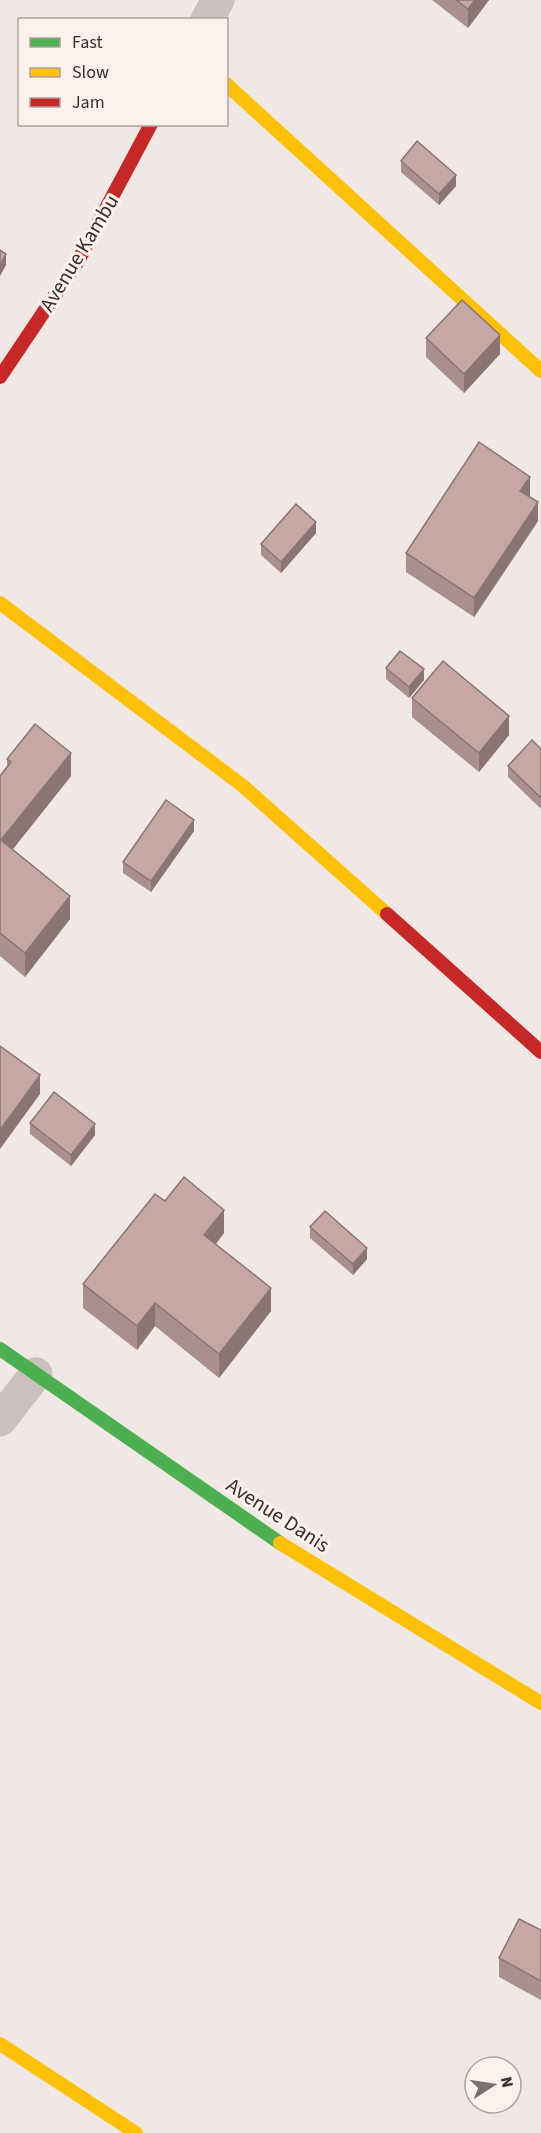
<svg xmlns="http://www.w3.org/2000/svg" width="541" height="2133" viewBox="0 0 541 2133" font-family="'Source Sans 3',sans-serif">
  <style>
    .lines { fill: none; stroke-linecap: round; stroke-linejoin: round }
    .street { stroke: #cac0bd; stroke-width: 33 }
    .fast { stroke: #4caf50; stroke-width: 14 }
    .slow { stroke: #ffc107; stroke-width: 14 }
    .jam { stroke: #c62828; stroke-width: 14 }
    .wall { fill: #a9908e }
    .shaded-wall { fill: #8a7574 }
    .building { fill: #c5a7a5; stroke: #8a7574; stroke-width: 1.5 }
    .labels { text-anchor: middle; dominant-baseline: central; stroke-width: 6; stroke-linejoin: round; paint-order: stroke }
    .street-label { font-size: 21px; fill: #3c2c2a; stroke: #fcf2ed }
  </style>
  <rect width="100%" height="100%" fill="#f0e8e5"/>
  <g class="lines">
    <!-- street -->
    <g class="street">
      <polyline points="207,20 218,0"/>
      <polyline points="0,1420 36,1374"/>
    </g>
    <!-- fast -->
    <polyline class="fast" points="0,1349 280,1543"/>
    <!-- slow -->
    <g class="slow">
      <polyline points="226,84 541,371"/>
      <polyline points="0,603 243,786 387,914"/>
      <polyline points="280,1543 541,1703"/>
      <polyline points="0,2044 136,2133"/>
    </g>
    <!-- jam -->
    <g class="jam">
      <polyline points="0,377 78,261 151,124"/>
      <polyline points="387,914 541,1052"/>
    </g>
  </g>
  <!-- wall -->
  <g class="wall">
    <polygon points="432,0 489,0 468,28"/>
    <polygon points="401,161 456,186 439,205 401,172"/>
    <polygon points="426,338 500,354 464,393 426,357"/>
    <polygon points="530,496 538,521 474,617 406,572 406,553"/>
    <polygon points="316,533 281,573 261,555 261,544"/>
    <polygon points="386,668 424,680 409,698 386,679"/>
    <polygon points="412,698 509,735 479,772 412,717"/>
    <polygon points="541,749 541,809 508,777 508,766"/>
    <polygon points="7,759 71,776 13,849 70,919 25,977 0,956 0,776 7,767"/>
    <polygon points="194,831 151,892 123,873 123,862"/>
    <polygon points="30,1123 95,1135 71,1166 30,1134"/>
    <polygon points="165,1201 224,1233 216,1244 271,1311 219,1378 155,1326 137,1350 83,1308 83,1284"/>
    <polygon points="310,1227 367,1259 353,1275 310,1238"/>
    <polygon points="541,1930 541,2000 499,1977 499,1958"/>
  </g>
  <!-- shaded-wall -->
  <g class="shaded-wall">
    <polygon points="475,0 489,0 468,28 468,9"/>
    <polygon points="456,175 456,186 439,205 439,194"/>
    <polygon points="6,254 6,265 0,276 0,265"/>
    <polygon points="500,335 500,354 464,393 464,374"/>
    <polygon points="530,477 530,496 520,510 520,491"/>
    <polygon points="538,502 538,521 474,617 474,598"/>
    <polygon points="316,522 316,533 281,573 281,562"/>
    <polygon points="424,669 424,680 409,698 409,687"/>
    <polygon points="509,716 509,735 479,772 479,753"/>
    <polygon points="71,753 71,776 1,864 1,840"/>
    <polygon points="194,820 194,831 151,892 151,881"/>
    <polygon points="70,896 70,919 25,977 25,953"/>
    <polygon points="40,1075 40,1094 0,1149 0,1130"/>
    <polygon points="95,1124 95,1135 71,1166 71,1155"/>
    <polygon points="224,1210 224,1233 204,1259 204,1235"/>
    <polygon points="367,1248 367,1259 353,1275 353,1264"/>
    <polygon points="271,1288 271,1311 219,1378 219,1354"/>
    <polygon points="155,1303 155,1326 137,1350 137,1326"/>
  </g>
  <!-- building -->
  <g class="building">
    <polygon points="456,0 475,0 468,9"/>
    <polygon points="417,141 456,175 439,194 401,161"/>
    <polygon points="0,250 6,254 0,265"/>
    <polygon points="462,300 500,335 464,374 426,338"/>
    <polygon points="479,442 530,477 520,491 538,502 474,598 406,553"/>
    <polygon points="296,504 316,522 281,562 261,544"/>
    <polygon points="400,651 424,669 409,687 386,668"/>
    <polygon points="443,661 509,716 479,753 412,698"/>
    <polygon points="35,724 71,753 1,840 70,896 25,953 0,933 0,776 11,762 7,759"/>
    <polygon points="532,740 541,749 541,798 508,766"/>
    <polygon points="166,800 194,820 151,881 123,862"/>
    <polygon points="0,1046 40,1075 0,1130"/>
    <polygon points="54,1092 95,1124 71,1155 30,1123"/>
    <polygon points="184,1177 224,1210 204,1235 271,1288 219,1354 155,1303 137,1326 83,1284 155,1194 165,1201"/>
    <polygon points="325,1211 367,1248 353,1264 310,1227"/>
    <polygon points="519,1919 541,1930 541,1981 499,1958"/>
  </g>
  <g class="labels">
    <!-- street labels -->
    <g class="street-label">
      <text transform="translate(79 253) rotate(-59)">Avenue Kambu</text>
      <text transform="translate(278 1515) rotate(33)">Avenue Danis</text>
    </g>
  </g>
  <!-- legend -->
  <rect x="18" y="18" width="210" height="108" fill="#fcf2ed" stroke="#afa39f" stroke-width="1.5"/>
  <rect x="30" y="38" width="30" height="9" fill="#4caf50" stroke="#afa39f" stroke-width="1.5"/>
  <text x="72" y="48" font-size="18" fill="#3c2c2a">Fast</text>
  <rect x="30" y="68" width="30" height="9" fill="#ffc107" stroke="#afa39f" stroke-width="1.5"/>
  <text x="72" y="78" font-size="18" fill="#3c2c2a">Slow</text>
  <rect x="30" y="98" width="30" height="9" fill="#c62828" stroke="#afa39f" stroke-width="1.5"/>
  <text x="72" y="108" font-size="18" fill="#3c2c2a">Jam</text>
  <!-- north arrow -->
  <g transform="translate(493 2085) rotate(78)"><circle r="28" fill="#fcf2ed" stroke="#afa39f" stroke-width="1.5"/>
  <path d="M0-4.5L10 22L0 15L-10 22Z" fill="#7b6e6b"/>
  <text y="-9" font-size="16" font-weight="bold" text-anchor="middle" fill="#3c2c2a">N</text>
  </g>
</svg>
